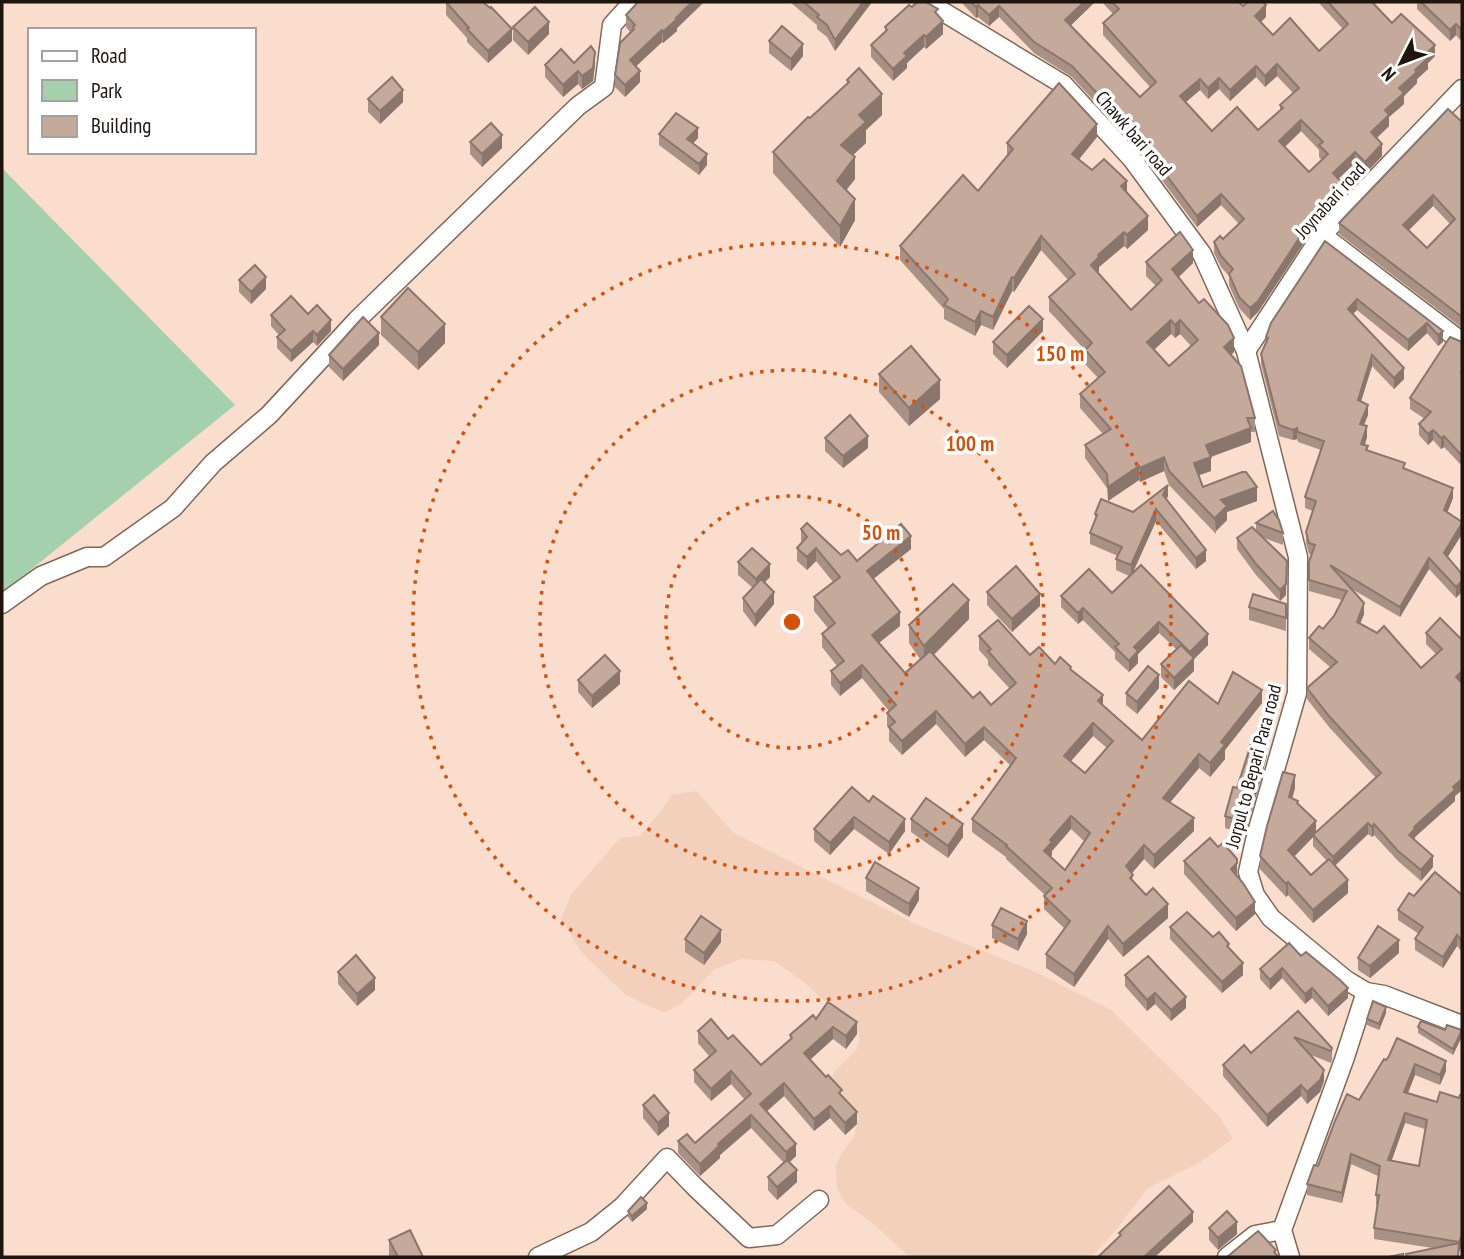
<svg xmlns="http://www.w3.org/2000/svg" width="1464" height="1259" viewBox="0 0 1464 1259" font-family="'PT Sans Narrow',sans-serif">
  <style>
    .built { fill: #f3d0bb }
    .green { fill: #a4d0ad }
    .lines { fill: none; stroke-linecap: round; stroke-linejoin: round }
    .minor-casing { stroke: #806859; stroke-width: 21 }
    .minor { stroke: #fff; stroke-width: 18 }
    .wall { fill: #a99185; fill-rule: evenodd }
    .shaded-wall { fill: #8a766c }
    .building { fill: #c5a99b; stroke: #8a766c; stroke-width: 2; fill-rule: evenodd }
    .ring { fill: none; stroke: #d4520c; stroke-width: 3.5; stroke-dasharray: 3.5 7 }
    .labels { text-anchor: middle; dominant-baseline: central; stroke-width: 7; stroke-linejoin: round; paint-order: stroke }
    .street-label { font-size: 19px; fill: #1f150f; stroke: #fff }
    .centre { fill: #d4520c; stroke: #fff; stroke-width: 3.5 }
    .ring-label { font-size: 21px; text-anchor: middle; font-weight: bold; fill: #d4520c; stroke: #fff; stroke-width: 7; stroke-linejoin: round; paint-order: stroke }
  </style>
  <rect width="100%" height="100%" fill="#faddcd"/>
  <!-- built -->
  <polygon class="built" points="696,791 733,832 765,849 918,925 1033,971 1111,1010 1220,1117 1233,1139 1197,1164 1148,1188 1114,1232 1092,1257 910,1257 869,1220 847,1205 837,1189 836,1165 842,1153 854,1137 859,1117 839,1090 833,1081 833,1073 857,1049 860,1039 858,1031 806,984 774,961 741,959 715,969 681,1004 664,1013 626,995 582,953 561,918 572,893 620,838 640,836 659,813 672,795"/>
  <!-- green -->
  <polygon class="green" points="2,168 235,405 2,593"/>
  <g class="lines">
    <defs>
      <g id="minor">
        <polyline points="927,2 1064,85 1132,159 1202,254 1246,351 1298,557 1297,693 1256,836 1248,872 1255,895 1271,918 1346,980 1366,992 1344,1060 1282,1230 1290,1257"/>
        <polyline points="1322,235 1462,342"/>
        <polyline points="1246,351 1322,235 1462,89"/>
        <polyline points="2,604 41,576 87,557 104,557 173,508 213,463 269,415 358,319 578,106 604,87 612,25 633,2"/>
        <polyline points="1366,992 1384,995 1462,1025"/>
        <polyline points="538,1257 591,1232 622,1207 667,1158 695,1187 749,1238 777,1235 819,1200"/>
        <polyline points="1227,1257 1255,1235 1282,1230"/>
      </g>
    </defs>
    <!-- minor casing -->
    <use href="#minor" class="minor-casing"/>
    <!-- minor -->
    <use href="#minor" class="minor"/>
  </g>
  <!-- wall -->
  <g class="wall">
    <polygon points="446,2 512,41 488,63 467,42 467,38 446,15"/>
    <polygon points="638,2 704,2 677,28 677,31 663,43 662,42 636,66 640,82 625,97 615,87 615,75 631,33 626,27 626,15"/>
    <polygon points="790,2 872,2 835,51 827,37 817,29 817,25"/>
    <path d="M961,2H1095L1071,25L1140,97L1150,87L1103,35V23L1113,14L1102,2H1239L1243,6L1266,17L1261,22L1273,35L1319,51L1343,29L1318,2H1372L1392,23L1435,56L1428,63V69L1417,79V83L1404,96V104L1389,117V126L1377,138L1382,156L1365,174L1355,163L1338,179L1344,196L1313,229L1258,312L1250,320L1239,308L1229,285V276L1221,267L1214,253V242L1223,239L1239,224L1221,205L1197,227L1140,151L1072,77L1034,53L999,17L989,26L978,17L976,18ZM1277,76L1293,93L1280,105V110L1258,130L1212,131L1186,102L1200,90L1208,99L1219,89L1230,101L1256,77L1265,87ZM1301,131L1319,150V157L1322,160L1309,172L1285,147Z"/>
    <polygon points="1417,2 1462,2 1460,40 1456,35 1450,41 1417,9"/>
    <polygon points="912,7 938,15 943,34 926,49 924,47 907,63 907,68 893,81 871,57 871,45 885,32 885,27"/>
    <polygon points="513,27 549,34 528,55 513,40"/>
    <polygon points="769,41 803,56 791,71 769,53"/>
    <polygon points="574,63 595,64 593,81 582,89 578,84 563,97 545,77 545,65"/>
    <polygon points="847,80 882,115 866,130 866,143 853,155 855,179 846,190 855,220 840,247 773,173 773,152 847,84"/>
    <polygon points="368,99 403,102 380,124 368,112"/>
    <path d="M1462,122V328L1339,234V223ZM1433,206L1450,224L1427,248L1408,231Z"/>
    <polygon points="659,134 698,138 693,143 707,165 699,175 659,145"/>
    <path d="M1097,137L1079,159L1092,170L1127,192L1148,230L1127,249L1124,246L1099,267V271L1097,273L1131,310L1156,286L1146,276V262L1193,263L1179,277L1234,352L1231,355L1255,418V432H1251V442L1211,457V471L1199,475L1203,487L1257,501L1227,512V520L1216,531V534L1169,485L1164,471L1140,482L1139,480L1108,501L1107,488L1085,458V445L1103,434L1080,408V394L1098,378L1085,364V350L1049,311V297L1068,280L1041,250L1014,292L1012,291L993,330L981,325L975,336L944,319V309L900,260V246L978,191L1007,156V143ZM1171,334L1175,338L1180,334L1191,346L1169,366L1154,350Z"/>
    <polygon points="470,142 502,148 482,167 470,154"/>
    <path d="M1325,241L1443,331V342L1438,346L1427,333L1408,351L1357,310L1353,314L1404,379L1394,389L1372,366L1361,401L1368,415L1364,425L1367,437L1365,445L1368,451L1405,468L1453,498L1447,512L1462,522V534L1447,557L1462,574L1456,598L1429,569L1400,617L1350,588L1364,614L1360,623L1421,668L1436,654L1426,644V633L1462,640L1461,682L1462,683V790L1455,796V801L1415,837V840L1433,867L1421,881L1398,861L1374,835L1372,837L1368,834L1335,866L1348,893L1313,923L1288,895L1286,897L1260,869V856L1295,788L1292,798L1298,804L1316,833L1376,778L1329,727L1307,699V688L1330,667L1309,649V638L1323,629L1334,616L1342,600L1309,591V562L1312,555L1309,554L1306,543V532L1313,511L1305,508V497L1321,450L1298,442L1297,439L1293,440L1279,436L1261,364V354L1266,343V337ZM1313,837V846L1327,861L1311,875L1294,856Z"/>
    <polygon points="239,280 266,289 251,304 239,292"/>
    <polygon points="308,314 331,331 317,346 313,342 291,362 277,348 277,337 279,335 271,326 271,315"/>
    <polygon points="381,317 445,343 418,370 381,335"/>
    <polygon points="1043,331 1007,368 993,354 993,342"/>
    <polygon points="1462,342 1462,466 1444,447 1441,449 1433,440 1428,445 1419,435 1419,424 1425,419 1410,409 1410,398"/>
    <polygon points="379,345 343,381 329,367 329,355"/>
    <polygon points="879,374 940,399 909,426 879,392"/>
    <polygon points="825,438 868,448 843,468 825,451"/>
    <polygon points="1168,496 1166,499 1206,561 1196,569 1156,521 1132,573 1208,645 1194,659 1194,671 1174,690 1161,677 1161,664 1176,649 1159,633 1138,654 1138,663 1129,672 1115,659 1115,652 1083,620 1078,624 1061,607 1061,596 1112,593 1129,576 1116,570 1116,559 1118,556 1090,544 1090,533 1095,520 1095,514 1133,512"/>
    <polygon points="1256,523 1283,533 1283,545 1264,538 1287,561 1286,595 1280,601 1256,575 1237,549 1237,538 1256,531"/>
    <path d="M801,529L841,555L857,561L911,549L873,579L900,626L879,643L905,673L920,659L909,643V625L969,619L934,655L973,698L991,705L1010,689L988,665V660L979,650V636L1071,670L1103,706L1142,740L1218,704L1262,703L1225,750V759L1210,777L1199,768L1170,802L1194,831L1154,869L1144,859L1132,873L1133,881L1168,918L1123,957L1108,939L1074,987L1046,968V954L1065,929L1044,909V896L1045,895L1006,859V857L972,832V819L1010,765L984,740L965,757L936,724L902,755L889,741V729L887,726V713L889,711L862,678L840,696L831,685V671L837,666L822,647V634L828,628L814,611V597L833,582L816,561L807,570L797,561V548L801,543ZM1093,736L1107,748L1085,773L1071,761ZM1071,829L1084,841L1065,870L1050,857L1052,855V851Z"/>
    <polygon points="738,562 770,577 764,583 774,604 755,627 743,611 743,598 753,588 738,575"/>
    <polygon points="987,592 1040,606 1012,632 987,605"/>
    <polygon points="1286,604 1286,631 1249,620 1249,607"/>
    <polygon points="578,680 620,684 592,708 578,692"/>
    <polygon points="1159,688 1137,714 1126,705 1126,693"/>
    <polygon points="1267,756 1245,835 1225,828 1225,816 1237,788"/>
    <polygon points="869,802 905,831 889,854 854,829 830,855 814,841 814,829"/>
    <polygon points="911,819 963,837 948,858 911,832"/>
    <polygon points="1184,861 1237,876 1255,914 1236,931 1184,874"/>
    <polygon points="866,878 919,900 909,917 866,891"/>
    <polygon points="1462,895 1462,952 1457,946 1443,968 1415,950 1415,939 1419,934 1398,920 1398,910 1414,896"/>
    <polygon points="992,925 1027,934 1018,951 992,938"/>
    <polygon points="1170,927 1229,948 1243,975 1222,993 1170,939"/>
    <polygon points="685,939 721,942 704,965 685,952"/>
    <polygon points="1399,953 1370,978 1358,970 1358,958"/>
    <polygon points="1301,956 1348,998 1328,1016 1312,998 1305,1004 1282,978 1270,990 1260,979 1260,969"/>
    <polygon points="338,972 375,990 357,1006 338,984"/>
    <polygon points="1125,975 1186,1008 1171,1021 1155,1004 1147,1011 1125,986"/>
    <polygon points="1298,1011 1332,1048 1332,1060 1331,1063 1311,1055 1324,1081 1320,1092 1307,1104 1301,1096 1267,1127 1223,1076 1223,1065 1251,1053"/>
    <polygon points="1386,1013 1379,1030 1367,1025 1367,1019"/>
    <polygon points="816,1019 857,1034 846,1049 833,1039 810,1060 842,1096 857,1124 845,1135 830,1118 814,1131 784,1096 767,1111 796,1156 790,1162 797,1182 777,1200 768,1190 768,1177 784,1163 751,1128 720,1155 720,1158 700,1176 678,1153 678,1141 695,1143 745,1100 731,1084 711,1101 694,1082 694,1070 709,1056 698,1043 698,1031 728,1039 761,1065 790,1040 790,1035"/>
    <polygon points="1418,1027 1462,1036 1453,1055 1418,1033"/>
    <path d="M1389,1056L1446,1071L1440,1085L1415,1075L1408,1093L1437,1102L1459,1098L1462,1095V1245L1459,1252L1374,1239V1228L1377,1205H1376V1195L1378,1176L1351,1164L1342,1203L1307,1195V1184L1359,1100ZM1405,1123L1425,1129L1419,1166L1391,1161Z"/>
    <polygon points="643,1105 669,1126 658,1136 643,1118"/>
    <polygon points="647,1209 632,1222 628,1217 628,1211"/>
    <polygon points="1209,1228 1237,1234 1218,1250 1209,1240"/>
    <polygon points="389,1240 423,1257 389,1257"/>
  </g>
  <!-- shaded-wall -->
  <g class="shaded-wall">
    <polygon points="692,2 704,2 677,28 677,31 663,43 663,32"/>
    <polygon points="863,2 872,2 835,51 835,40"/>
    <polygon points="1084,2 1095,2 1065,31 1065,20"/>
    <polygon points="978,5 978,17 976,18 976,7"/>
    <polygon points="1266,5 1266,17 1255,27 1255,16"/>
    <polygon points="999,6 999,17 989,26 989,15"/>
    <polygon points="943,21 943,34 926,49 926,37"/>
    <polygon points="549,22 549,34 528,55 528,42"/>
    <polygon points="1456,24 1456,35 1450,41 1450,30"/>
    <polygon points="1462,26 1462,37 1460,40 1460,28"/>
    <polygon points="512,29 512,41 488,63 488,51"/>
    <polygon points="662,30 662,42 630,72 630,60"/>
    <polygon points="924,35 924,47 907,63 907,68 893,81 893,69 904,53"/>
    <polygon points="803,44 803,56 791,71 791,59"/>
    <polygon points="1435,45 1435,56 1428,63 1428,69 1417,79 1417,83 1404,96 1404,104 1389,117 1389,126 1371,143 1371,132 1399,88 1415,70 1425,55"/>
    <polygon points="595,52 595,64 593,81 582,89 582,76"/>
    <polygon points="1277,64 1277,76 1265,87 1265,76"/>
    <polygon points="1256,66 1256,77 1230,101 1230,90"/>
    <polygon points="578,71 578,84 563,97 563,85"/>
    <polygon points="640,71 640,82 625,97 625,85"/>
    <polygon points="1219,78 1219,89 1208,99 1208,88"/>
    <polygon points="1200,79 1200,90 1180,107 1180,96"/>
    <polygon points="403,90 403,102 380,124 380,111"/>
    <polygon points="882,94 882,115 866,130 866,143 841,166 841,145 859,115"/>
    <polygon points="1301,120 1301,131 1279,152 1279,141"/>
    <polygon points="1097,124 1097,137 1072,168 1072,154"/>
    <polygon points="698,128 698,138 687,150 687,139"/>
    <polygon points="502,135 502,148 482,167 482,154"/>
    <polygon points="1382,144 1382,156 1365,174 1365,162"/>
    <polygon points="1355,152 1355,163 1333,184 1333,173"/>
    <polygon points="707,154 707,165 699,175 699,164"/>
    <polygon points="855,157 855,179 837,202 837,181"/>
    <polygon points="1127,181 1127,194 1121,186"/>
    <polygon points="1344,185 1344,196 1313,229 1258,312 1250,320 1250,308 1313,217"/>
    <polygon points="1221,194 1221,205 1197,227 1197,216"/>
    <polygon points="1433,195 1433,206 1403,236 1403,225"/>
    <polygon points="855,199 855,220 840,247 840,226"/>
    <polygon points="1148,216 1148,230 1127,249 1127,235"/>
    <polygon points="1124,232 1124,246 1099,267 1099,271 1091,279 1091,265 1098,255"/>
    <polygon points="1041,236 1041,250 1014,292 1014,278"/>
    <polygon points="1193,250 1193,263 1172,283 1172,269"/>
    <polygon points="266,277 266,289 251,304 251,292"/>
    <polygon points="1012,277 1012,291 993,330 993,317"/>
    <polygon points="1357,299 1357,310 1348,319 1348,309"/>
    <polygon points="981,311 981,325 975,336 975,322"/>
    <polygon points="1043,319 1043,331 1007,368 1007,355"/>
    <polygon points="331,320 331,331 317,346 317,335"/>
    <polygon points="1171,320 1171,334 1147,356 1147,342"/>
    <polygon points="1180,320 1180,334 1175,338 1175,325"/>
    <polygon points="1427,323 1427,333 1408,351 1408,340"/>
    <polygon points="445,324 445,343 418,370 418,352"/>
    <polygon points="313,331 313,342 291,362 291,351"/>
    <polygon points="1443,331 1443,342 1438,346 1438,335"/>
    <polygon points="379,333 379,345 343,381 343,369"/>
    <polygon points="1234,338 1234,352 1224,361 1224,347"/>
    <polygon points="1372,355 1372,366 1358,411 1358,400"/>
    <polygon points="1404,368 1404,379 1394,389 1394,378"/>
    <polygon points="940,380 940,399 909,426 909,408"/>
    <polygon points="1368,405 1368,415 1360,434 1360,424"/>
    <polygon points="1367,426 1367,437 1361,455 1361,444"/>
    <polygon points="1251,428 1251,442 1207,458 1211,457 1211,471 1194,477 1194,463 1206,445"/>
    <polygon points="1297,428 1297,439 1293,440 1293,430"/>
    <polygon points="1433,430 1433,440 1428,445 1428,434"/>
    <polygon points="868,436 868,448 843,468 843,456"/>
    <polygon points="1444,436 1444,447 1441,449 1441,438"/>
    <polygon points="1164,457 1164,471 1140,482 1140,468"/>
    <polygon points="1139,466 1139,480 1108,501 1108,487"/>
    <polygon points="1168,485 1168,496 1163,507 1163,495"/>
    <polygon points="1257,487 1257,501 1227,512 1227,520 1216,531 1215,519 1221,500"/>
    <polygon points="1453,488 1453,498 1444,521 1444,510"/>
    <polygon points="1156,509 1156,521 1131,577 1131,565"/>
    <polygon points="1462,523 1462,534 1444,563 1444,553"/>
    <polygon points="911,536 911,549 867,584 867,571"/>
    <polygon points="816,548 816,561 807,570 807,557"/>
    <polygon points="1206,550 1206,561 1196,569 1196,558"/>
    <polygon points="1429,558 1429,569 1400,617 1400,607"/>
    <polygon points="770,564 770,577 756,591 756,579"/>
    <polygon points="1462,581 1462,592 1456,598 1456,587"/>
    <polygon points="1286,584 1286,595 1280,601 1280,590"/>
    <polygon points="774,592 774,604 755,627 755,615"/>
    <polygon points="1040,594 1040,606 1012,632 1012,619"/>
    <polygon points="969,600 969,619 924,664 924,646"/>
    <polygon points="1364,603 1364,614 1357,632 1357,622"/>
    <polygon points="1083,608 1083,620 1078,624 1078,613"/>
    <polygon points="900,612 900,626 872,648 872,635"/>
    <polygon points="1159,622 1159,633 1138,654 1138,663 1129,672 1129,661 1134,647"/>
    <polygon points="1208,634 1208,645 1194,659 1194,671 1174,690 1174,678 1190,662 1190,652"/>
    <polygon points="862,665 862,678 840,696 840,683"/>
    <polygon points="620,671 620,684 592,708 592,696"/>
    <polygon points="1462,671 1462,681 1456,688 1456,677"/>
    <polygon points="1159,675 1159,688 1137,714 1137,702"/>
    <polygon points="1262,690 1262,703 1225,750 1225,759 1210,777 1210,763 1221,742"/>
    <polygon points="1103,695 1103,709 1098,701"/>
    <polygon points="936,711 936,724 902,755 902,741"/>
    <polygon points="1093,723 1093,736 1064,769 1064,756"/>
    <polygon points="984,727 984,740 965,757 965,744"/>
    <polygon points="1267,744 1267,756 1245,835 1245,822"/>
    <polygon points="1199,754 1199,768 1163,811 1163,798"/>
    <polygon points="1295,775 1295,788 1289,810 1289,797"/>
    <polygon points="1462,779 1462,790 1455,796 1455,801 1415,837 1415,839 1409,846 1409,835 1414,827"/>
    <polygon points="1071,816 1071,829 1052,851 1052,855 1044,864 1044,851 1050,840"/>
    <polygon points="854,817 854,829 830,855 830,843"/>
    <polygon points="1194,818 1194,831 1154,869 1154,855"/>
    <polygon points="905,819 905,831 889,854 889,842"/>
    <polygon points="1316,821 1316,834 1288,863 1288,850"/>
    <polygon points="1368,823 1368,834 1333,867 1333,857"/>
    <polygon points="963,824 963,837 948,858 948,846"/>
    <polygon points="1374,824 1374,835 1372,837 1372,827"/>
    <polygon points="1144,845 1144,859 1126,880 1126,866"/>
    <polygon points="1433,856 1433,867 1421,881 1421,870"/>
    <polygon points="1237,863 1237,875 1231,869"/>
    <polygon points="1348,880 1348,893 1313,923 1313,910"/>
    <polygon points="1288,882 1288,895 1286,897 1286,884"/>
    <polygon points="919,888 919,900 909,917 909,904"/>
    <polygon points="1255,902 1255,914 1236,931 1236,918"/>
    <polygon points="1168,904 1168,918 1123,957 1123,944"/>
    <polygon points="1027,921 1027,934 1018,951 1018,939"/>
    <polygon points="1108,926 1108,939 1074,987 1074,974"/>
    <polygon points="721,930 721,942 704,965 704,953"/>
    <polygon points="1457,935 1457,946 1443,968 1443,957"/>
    <polygon points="1399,940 1399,953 1370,978 1370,966"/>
    <polygon points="1243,963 1243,975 1222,993 1222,982"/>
    <polygon points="1282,968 1282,978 1270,990 1270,980"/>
    <polygon points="375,978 375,990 357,1006 357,994"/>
    <polygon points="1312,988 1312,998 1305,1004 1305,994"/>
    <polygon points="1348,988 1348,998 1328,1016 1328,1006"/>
    <polygon points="1155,993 1155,1004 1147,1011 1147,1000"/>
    <polygon points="1186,997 1186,1008 1171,1021 1171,1010"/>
    <polygon points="1386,1007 1386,1013 1379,1030 1379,1024"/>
    <polygon points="857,1022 857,1034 846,1049 846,1036"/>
    <polygon points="833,1027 833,1039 804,1065 804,1053"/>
    <polygon points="1462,1030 1462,1036 1453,1055 1453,1049"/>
    <polygon points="1446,1061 1446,1071 1440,1085 1440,1075"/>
    <polygon points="1415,1064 1415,1075 1404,1102 1404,1092"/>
    <polygon points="1324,1070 1324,1081 1320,1092 1307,1104 1307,1092"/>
    <polygon points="731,1071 731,1084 711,1101 711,1089"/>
    <polygon points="784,1083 784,1096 760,1117 760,1104"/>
    <polygon points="1301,1085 1301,1096 1267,1127 1267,1115"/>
    <polygon points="830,1106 830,1118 814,1131 814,1119"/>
    <polygon points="857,1112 857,1124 845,1135 845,1123"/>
    <polygon points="669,1113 669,1126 658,1136 658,1123"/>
    <polygon points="1405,1113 1405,1123 1388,1171 1388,1160"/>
    <polygon points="751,1115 751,1128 720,1155 720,1158 700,1176 700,1164 718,1144"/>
    <polygon points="796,1144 796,1156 786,1165 786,1152"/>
    <polygon points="1351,1154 1351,1164 1342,1203 1342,1193"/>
    <polygon points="797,1170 797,1182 777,1200 777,1187"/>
    <polygon points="647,1203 647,1209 632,1222 632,1216"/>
    <polygon points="1193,1212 1193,1222 1155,1257 1144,1257"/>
    <polygon points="1237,1222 1237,1234 1218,1250 1218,1238"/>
    <polygon points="1462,1235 1462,1245 1459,1252 1459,1242"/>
  </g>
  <!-- building -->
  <g class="building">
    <polygon points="446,2 483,2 490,8 491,7 512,29 488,51 467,29 469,28"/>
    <polygon points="638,2 692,2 676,18 677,19 663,32 662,30 630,60 640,71 625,85 615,75 620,43 634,29 633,27 635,25 626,15"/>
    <polygon points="804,2 863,2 835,40 827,25 817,17 819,15"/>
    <polygon points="917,2 926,2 938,9 935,12 943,21 926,37 924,35 904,53 907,56 893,69 871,45 887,30 885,27 909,5 912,7"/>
    <path d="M971,2H1084L1065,20L1140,97L1156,82L1103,23L1119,9L1112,2H1239L1243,6L1248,2H1263L1266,5L1255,16L1273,35L1290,18L1319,51L1348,24L1328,2H1372L1392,23L1401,14L1435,45L1425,55L1428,58L1415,70L1417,72L1399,88L1404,93L1385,110L1389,115L1371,132L1382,144L1365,162L1355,152L1333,173L1344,185L1313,217L1258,301L1250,308L1239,297L1229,274L1233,269L1221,256L1214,242L1220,236L1223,239L1244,219L1221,194L1197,216L1140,140L1072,66L1034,42L999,6L989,15L978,5L976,7ZM1277,64L1299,88L1280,105L1283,108L1258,130L1237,107L1212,131L1180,96L1200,79L1208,88L1219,78L1230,90L1256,66L1265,76ZM1301,120L1323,142L1319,145L1328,154L1309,172L1279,141Z"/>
    <polygon points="1421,2 1462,2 1462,26 1460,28 1456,24 1450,30"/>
    <polygon points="535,7 549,22 528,42 513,27"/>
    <polygon points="782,26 803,44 791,59 769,41"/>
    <polygon points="591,46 595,52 593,68 582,76 578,71 563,85 545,65 561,49 574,63"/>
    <polygon points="859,68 882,94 859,115 866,122 841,145 855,157 837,181 855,199 840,226 773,152 808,117 810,118 849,82 847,80"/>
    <polygon points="392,77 403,90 380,111 368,99"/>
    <path d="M1059,83L1097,124L1072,154L1092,170L1104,159L1127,181L1121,186L1148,216L1127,235L1124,232L1098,255L1099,257L1091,265L1131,310L1162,280L1146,262L1180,232L1193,250L1172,269L1199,303L1204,299L1228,325L1234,338L1224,347L1241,366L1255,418H1247L1251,428L1206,445L1211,457L1194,463L1203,487L1242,472H1246L1257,487L1221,500L1227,506L1215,518L1216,520L1169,471L1164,457L1140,468L1139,466L1108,487L1107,474L1085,445L1111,429L1080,394L1105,372L1085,350L1092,343L1049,297L1075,274L1041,236L1014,278L1012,277L993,317L981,311L975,322L944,305L948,299L900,246L963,175L978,191L1013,149L1007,143ZM1171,320L1175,325L1180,320L1198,340L1169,366L1147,342Z"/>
    <path d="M1448,109L1462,122V317L1339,223ZM1433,195L1455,219L1427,248L1403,225Z"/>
    <polygon points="676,113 698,128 687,139 707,154 699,164 659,134"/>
    <polygon points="491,123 502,135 482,154 470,142"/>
    <polygon points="1325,241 1443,331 1438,335 1427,323 1408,340 1357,299 1348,309 1404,368 1394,378 1372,355 1358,400 1368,405 1360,424 1367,426 1361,444 1368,446 1366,450 1405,463 1403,468 1453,488 1444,510 1462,522 1462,523 1444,553 1462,574 1462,581 1456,587 1429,558 1400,607 1330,565 1364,603 1357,622 1377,633 1384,626 1421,668 1442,649 1426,633 1440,618 1462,640 1462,671 1456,677 1462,683 1462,779 1453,787 1455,790 1414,827 1415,829 1409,835 1433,856 1421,870 1398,851 1374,824 1372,827 1368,823 1333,857 1313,835 1381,773 1329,716 1307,688 1337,662 1309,638 1319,626 1323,629 1334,616 1347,591 1309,580 1309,562 1315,545 1309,543 1306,532 1316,501 1305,497 1324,441 1298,432 1297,428 1293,430 1279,425 1261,354 1268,338 1266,337 1271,323"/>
    <polygon points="255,265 266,277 251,292 239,280"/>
    <polygon points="408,288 445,324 418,352 381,317"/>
    <polygon points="291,296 308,314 317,305 331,320 317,335 313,331 291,351 277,337 285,330 271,315"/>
    <polygon points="1029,306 1043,319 1007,355 993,342"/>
    <polygon points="363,317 379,333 343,369 329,355"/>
    <polygon points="1450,337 1462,342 1462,371 1461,373 1462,374 1462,456 1444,436 1441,438 1433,430 1428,434 1419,424 1431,412 1410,398"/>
    <polygon points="911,346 940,380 909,408 879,374"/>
    <polygon points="850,415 868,436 843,456 825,438"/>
    <polygon points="1168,485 1163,495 1206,550 1196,558 1156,509 1131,565 1116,559 1122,547 1090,533 1097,515 1095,514 1101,499 1133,512"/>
    <polygon points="1273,511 1279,520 1283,533 1256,523"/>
    <path d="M807,523L841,555L848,550L857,561L901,524L911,536L867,571L900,612L872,635L905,673L930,651L973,698L980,692L991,705L1016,683L988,651L991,649L979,636L998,620L1030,655L1039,647L1055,664L1060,657L1071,667L1070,669L1103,695L1098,701L1142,740L1189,681L1218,704L1233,672L1262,690L1221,742L1225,745L1210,763L1199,754L1163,798L1194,818L1154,855L1144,845L1126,866L1133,875L1130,878L1146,895L1153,888L1168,904L1123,944L1108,926L1074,974L1046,954L1070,921L1044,896L1052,888L1006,846L1007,845L972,819L1016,758L984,727L965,744L936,711L902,741L889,727L895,722L887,713L896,705L862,665L840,683L831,671L844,661L822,634L835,623L814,597L840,577L816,548L807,557L797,548L807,537L801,529ZM1093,723L1113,741L1085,773L1064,756ZM1071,816L1090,833L1065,870L1044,851L1052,842L1050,840Z"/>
    <polygon points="1252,527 1287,561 1286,584 1280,590 1256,564 1237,538"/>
    <polygon points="752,548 770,564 756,579 738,562"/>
    <polygon points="1141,565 1208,634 1190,652 1159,622 1134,647 1138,651 1129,661 1115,647 1119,644 1083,608 1078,613 1061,596 1089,569 1112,593"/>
    <polygon points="1016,566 1040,594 1012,619 987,592"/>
    <polygon points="761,579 774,592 755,615 743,598"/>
    <polygon points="953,584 969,600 924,646 909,625"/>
    <polygon points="1253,594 1286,604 1286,618 1249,607"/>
    <polygon points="1181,645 1194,658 1174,678 1161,664"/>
    <polygon points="605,655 620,671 592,696 578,680"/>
    <polygon points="1148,666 1159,675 1137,702 1126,693"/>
    <polygon points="1252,741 1267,744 1245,822 1225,816 1233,787 1237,788"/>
    <polygon points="1283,772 1295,775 1289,797 1298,801 1297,803 1316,821 1288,850 1311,875 1329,859 1348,880 1313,910 1288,882 1286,884 1260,856 1267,826"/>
    <polygon points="852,787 869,802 873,796 905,819 889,842 854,817 830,843 814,829"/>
    <polygon points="926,798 963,824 948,846 911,819"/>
    <polygon points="1210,838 1218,847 1223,843 1237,859 1237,863 1231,869 1243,883 1255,902 1236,918 1184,861"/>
    <polygon points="875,862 919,888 909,904 866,878"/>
    <polygon points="1435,872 1462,895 1462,941 1457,935 1443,957 1415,939 1423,927 1398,910 1409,893 1414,896"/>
    <polygon points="1001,908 1027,921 1018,939 992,925"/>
    <polygon points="1187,912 1213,937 1219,932 1229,944 1227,946 1243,963 1222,982 1170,927"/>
    <polygon points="701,916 721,930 704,953 685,939"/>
    <polygon points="1378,926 1399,940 1370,966 1358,958"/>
    <polygon points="1289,943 1301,956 1306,952 1340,980 1348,988 1328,1006 1312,988 1305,994 1282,968 1270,980 1260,969"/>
    <polygon points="356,955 375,978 357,994 338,972"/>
    <polygon points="1148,956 1186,997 1171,1010 1155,993 1147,1000 1125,975"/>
    <polygon points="1373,1001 1386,1007 1379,1024 1367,1019"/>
    <polygon points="828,1002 857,1022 846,1036 833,1027 804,1053 826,1077 828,1075 842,1090 839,1093 857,1112 845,1123 830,1106 814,1119 784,1083 760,1104 796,1144 786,1152 751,1115 718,1144 720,1145 700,1164 678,1141 687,1134 695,1143 751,1094 731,1071 711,1089 694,1070 716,1051 698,1031 711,1019 728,1039 733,1035 761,1065 792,1038 790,1035 813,1015 816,1019"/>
    <polygon points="1298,1011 1332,1048 1331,1051 1294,1037 1324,1070 1320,1080 1307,1092 1301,1085 1267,1115 1223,1065 1244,1045 1251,1053"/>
    <polygon points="1421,1021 1445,1030 1447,1025 1462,1030 1453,1049 1418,1027"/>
    <path d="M1397,1038L1446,1061L1440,1075L1415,1064L1404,1092L1437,1102L1440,1092L1459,1098L1460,1095H1462V1235L1459,1242L1374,1228L1379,1195H1376L1380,1166L1351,1154L1342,1193L1307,1184L1314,1165L1318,1166L1335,1121L1347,1094L1359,1100L1384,1059L1386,1060L1389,1056ZM1405,1113L1427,1120L1419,1166L1388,1160Z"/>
    <polygon points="654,1095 669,1113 658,1123 643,1105"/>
    <polygon points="787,1160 797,1170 777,1187 768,1177"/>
    <polygon points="1169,1186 1193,1212 1144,1257 1098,1257 1121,1235 1119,1233"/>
    <polygon points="641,1197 647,1203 632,1216 628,1211"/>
    <polygon points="1227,1211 1237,1222 1218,1238 1209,1228"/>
    <polygon points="410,1230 423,1257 398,1257 389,1240"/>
    <polygon points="1258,1231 1276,1250 1274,1252 1279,1257 1227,1257"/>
    <polygon points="1459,1243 1458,1257 1407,1257 1406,1254"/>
    <polygon points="1403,1254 1403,1257 1388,1257"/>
  </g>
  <!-- distance rings -->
  <g class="ring">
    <circle cx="792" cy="622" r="126"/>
    <circle cx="792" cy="622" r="252"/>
    <circle cx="792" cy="622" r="379"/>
  </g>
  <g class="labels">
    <!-- street labels -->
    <g class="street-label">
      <text transform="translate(1134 133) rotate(49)">Chawk bari road</text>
      <text transform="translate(1330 200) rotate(-48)">Joynabari road</text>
      <text transform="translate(1253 766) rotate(-75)">Jorpul to Bepari Para road</text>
    </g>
  </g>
  <circle cx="792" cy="622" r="10" class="centre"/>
  <g class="ring-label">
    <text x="1060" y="361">150 m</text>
    <text x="970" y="451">100 m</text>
    <text x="881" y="540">50 m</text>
  </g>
  <!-- border -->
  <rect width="1464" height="1259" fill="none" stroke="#1f150f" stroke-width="7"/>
  <!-- legend -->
  <rect x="28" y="28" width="228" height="126" fill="#ffffff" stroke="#a5a19f" stroke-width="2"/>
  <rect x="42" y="51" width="35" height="10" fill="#ffffff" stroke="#a5a19f" stroke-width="2"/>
  <text x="91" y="63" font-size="21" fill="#1f150f">Road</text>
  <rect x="42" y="80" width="35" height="21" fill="#a4d0ad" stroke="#a5a19f" stroke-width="2"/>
  <text x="91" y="98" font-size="21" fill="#1f150f">Park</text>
  <rect x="42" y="116" width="35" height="21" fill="#c5a99b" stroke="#a5a19f" stroke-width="2"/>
  <text x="91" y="133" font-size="21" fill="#1f150f">Building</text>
  <!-- north arrow -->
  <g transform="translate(1401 63) rotate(228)" stroke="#ffffff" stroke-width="5" paint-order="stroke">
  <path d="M0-5L12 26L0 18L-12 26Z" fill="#1f150f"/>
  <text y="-10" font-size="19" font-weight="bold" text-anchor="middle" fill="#1f150f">N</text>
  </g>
</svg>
